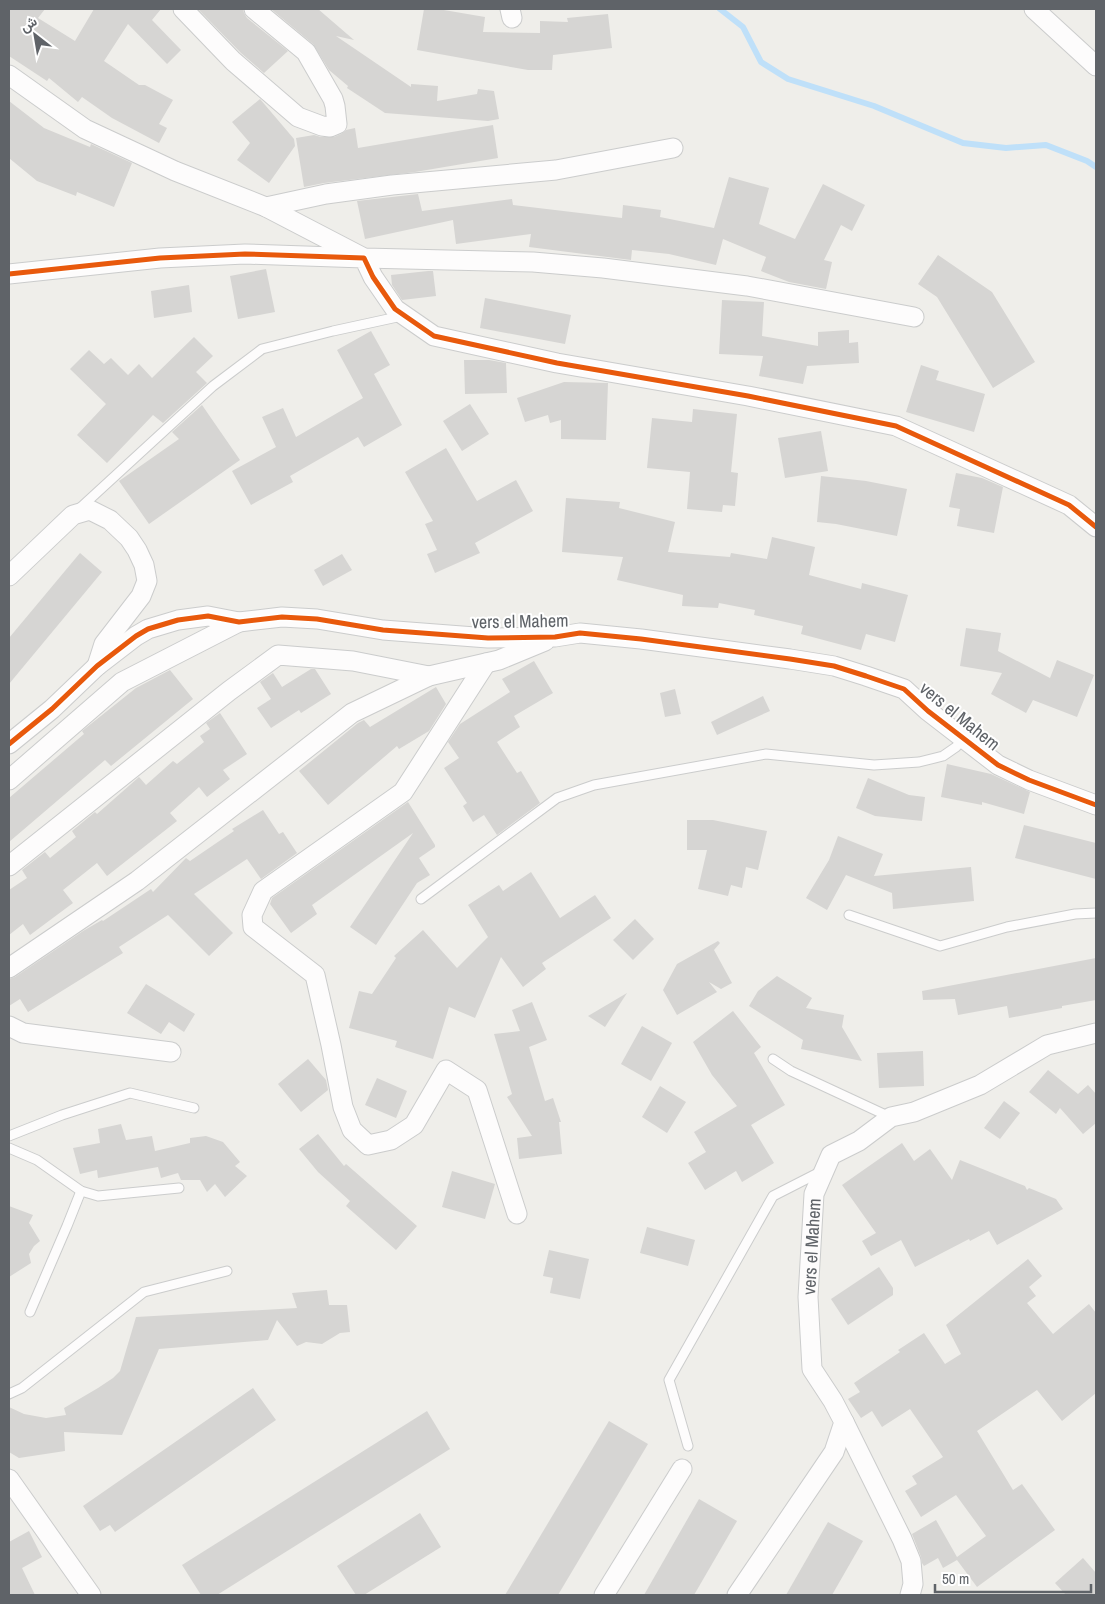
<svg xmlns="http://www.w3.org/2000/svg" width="1105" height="1604" viewBox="0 0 1105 1604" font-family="'Archivo Narrow',Vazirmatn,sans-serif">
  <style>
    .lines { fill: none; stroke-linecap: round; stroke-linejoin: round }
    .stream { stroke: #bfe0f9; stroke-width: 6 }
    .building { fill: #d6d5d3 }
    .lane-casing { stroke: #cbcccc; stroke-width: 11 }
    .street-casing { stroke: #cbcccc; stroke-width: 21 }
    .lane { stroke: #fdfcfc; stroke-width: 9 }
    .street { stroke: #fdfcfc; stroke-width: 19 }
    .cycleway-casing { stroke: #fff; stroke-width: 8 }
    .cycleway { stroke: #e8590c; stroke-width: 5 }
    .labels { text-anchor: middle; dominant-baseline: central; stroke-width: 4; stroke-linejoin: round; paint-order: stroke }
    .street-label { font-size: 18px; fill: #5f6368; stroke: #fff }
  </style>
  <rect width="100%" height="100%" fill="#efeeea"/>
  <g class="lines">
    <!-- stream -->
    <polyline class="stream" points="720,9 743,27 761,62 788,79 874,106 963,143 1006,148 1046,145 1087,161 1096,167"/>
  </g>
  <!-- building -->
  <g class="building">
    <polygon points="9,9 45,9 38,18 75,41 94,9 161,9 152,20 181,50 167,64 128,24 104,61 139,85 145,85 173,100 159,124 167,128 159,143 112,118 82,97 78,102 49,78 47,81 9,56"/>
    <polygon points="198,9 243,9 244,13 247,18 288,51 264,73 241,53"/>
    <polygon points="271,9 318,9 354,40 336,36 411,87 411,84 438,86 437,101 477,94 478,89 494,91 499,119 488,121 385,113 347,88 348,86 329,70 313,44"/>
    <polygon points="424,9 438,9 485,17 483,32 540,33 540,21 568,22 567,18 608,14 612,48 553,55 552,70 528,70 417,50"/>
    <polygon points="260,99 294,139 295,146 269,183 237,160 250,143 232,122"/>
    <polygon points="9,101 44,128 90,147 91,144 132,163 114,207 77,192 76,196 37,181 9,158"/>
    <polygon points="493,125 498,158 415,172 324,183 304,187 296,138 314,135 321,137 334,137 341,134 346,130 355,128 358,148"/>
    <polygon points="729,177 769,188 759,224 795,239 823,184 865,205 852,231 841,225 824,260 832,262 826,289 789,282 761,271 766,257 723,239 716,265 669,254 632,250 631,260 529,247 531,234 456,244 453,220 365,239 357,201 418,194 422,211 512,199 513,205 622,218 623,205 661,210 660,217 714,228"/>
    <polygon points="938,255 992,292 1035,362 993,388 937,297 918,284"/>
    <polygon points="266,269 275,312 238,319 230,276"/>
    <polygon points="428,271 433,271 436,296 402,300 392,285 391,275"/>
    <polygon points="189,285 192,312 154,318 151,291"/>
    <polygon points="485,298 571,315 565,344 480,328"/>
    <polygon points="722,300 764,302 762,336 818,346 818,332 849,330 849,343 858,342 859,363 807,366 803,384 759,376 763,356 719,354"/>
    <polygon points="371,331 390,365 374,374 402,425 364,447 358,437 290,476 293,482 251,505 232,471 276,447 262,417 283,408 296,437 363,398 337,350"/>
    <polygon points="194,337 213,356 196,372 207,383 163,423 153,415 107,463 77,435 106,404 70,369 89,350 104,364 111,358 128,375 139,364 152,378"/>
    <polygon points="464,360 489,360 506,363 507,393 465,394"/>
    <polygon points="921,365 939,371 936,380 985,394 974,432 906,412"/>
    <polygon points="564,382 608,383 606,440 561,439 561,420 550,423 548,415 525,422 517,398"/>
    <polygon points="470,404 489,434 462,451 443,421"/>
    <polygon points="202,405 240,460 149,524 119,481 179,439 172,432"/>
    <polygon points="693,409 737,414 731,472 738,473 735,506 723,505 722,512 687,509 690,472 647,468 652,418 692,422"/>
    <polygon points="821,431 828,471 785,478 778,438"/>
    <polygon points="446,448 477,501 516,480 533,511 475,543 480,553 435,573 427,554 437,550 425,524 433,521 405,472"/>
    <polygon points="956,473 982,478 1003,487 994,533 957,526 960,509 949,507"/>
    <polygon points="821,476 866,481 907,489 897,536 836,524 817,522"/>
    <polygon points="566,498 620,502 619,508 675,522 668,552 730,557 731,553 767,559 772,537 815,547 809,575 861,589 862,583 908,595 895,642 866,634 861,650 801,634 803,626 754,615 755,610 719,603 718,608 682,606 683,595 617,580 623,557 562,552"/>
    <polygon points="80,553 102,572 9,684 9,638"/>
    <polygon points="342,554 352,570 323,586 314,570"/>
    <polygon points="966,628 1001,633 998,651 1050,678 1057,660 1094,675 1077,717 1033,700 1026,713 991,694 1002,673 960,666"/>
    <polygon points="534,661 553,693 514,716 520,727 497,742 517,773 521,771 540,803 497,835 484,815 473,822 463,806 467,803 444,768 459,758 448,742 460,724 510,692 502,679"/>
    <polygon points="311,669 315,669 331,694 301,713 299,710 271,728 257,708 271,699 260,682 273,673 282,687"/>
    <polygon points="170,670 193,699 111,766 105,760 9,842 9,798 84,734 82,731 136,688"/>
    <polygon points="436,687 446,704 429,731 399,749 397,746 328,805 299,771 358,723 364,720 370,727"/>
    <polygon points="675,689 681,714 665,717 660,693"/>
    <polygon points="763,696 770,711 717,735 711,722"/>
    <polygon points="220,713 247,754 223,770 230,779 207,797 199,787 170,813 177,821 107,876 97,863 63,890 73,903 30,935 23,924 9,935 9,890 27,878 22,870 45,852 50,858 76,837 72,831 95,812 97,814 139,777 146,785 173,761 177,764 204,742 200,736 210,729 206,723"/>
    <polygon points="947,764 991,774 1030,792 1024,814 982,802 982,805 941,797"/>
    <polygon points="868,778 909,795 925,797 922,821 875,816 856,808"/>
    <polygon points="408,802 435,845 435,847 419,858 430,875 417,883 376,945 350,927 413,833 312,905 317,914 291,933 270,904 272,898"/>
    <polygon points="263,810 279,834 283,832 297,853 261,879 247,859 194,894 233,933 209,956 168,915 119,947 123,953 28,1012 20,999 9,1006 9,979 15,977 83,931 102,920 103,921 151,889 153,892 186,858 190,861 234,831 232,829"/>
    <polygon points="687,820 713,820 767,831 758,870 746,867 742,888 731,885 728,896 698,889 707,850 687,850"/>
    <polygon points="1024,825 1096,843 1096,879 1015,858"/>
    <polygon points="838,836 883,854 874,876 971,867 974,901 893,909 892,893 846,875 827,910 806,898 829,860"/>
    <polygon points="531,872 560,918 595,895 611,918 542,963 546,969 523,987 501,957 475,1018 449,1007 433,1059 395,1047 397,1041 349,1028 359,991 372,994 396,958 394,956 423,930 457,968 488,937 468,905 499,885 503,891"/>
    <polygon points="635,919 654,939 633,960 613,940"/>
    <polygon points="718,941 720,943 714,950 732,983 721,989 709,982 717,992 677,1015 663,990 677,964"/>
    <polygon points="1096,958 1096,1000 1062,1006 1062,1008 1009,1018 1007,1006 958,1015 955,999 923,1000 922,991"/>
    <polygon points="777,976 812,998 806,1008 844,1015 842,1027 862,1061 801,1049 803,1040 749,1006 758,991"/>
    <polygon points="146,984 195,1014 184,1032 169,1022 161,1034 127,1013"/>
    <polygon points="627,993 605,1027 588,1016"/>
    <polygon points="532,1002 547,1040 529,1047 545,1101 553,1098 561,1122 559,1122 562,1154 519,1159 517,1138 532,1136 507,1097 512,1094 494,1034 520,1031 512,1010"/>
    <polygon points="733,1011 761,1047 754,1053 785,1105 751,1125 774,1163 742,1182 736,1171 705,1190 688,1163 706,1152 694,1132 737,1106 712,1075 693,1042"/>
    <polygon points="642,1026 672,1043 651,1081 621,1064"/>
    <polygon points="923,1051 924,1086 879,1088 877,1053"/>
    <polygon points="308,1059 326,1080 328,1090 301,1112 278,1084"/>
    <polygon points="1048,1070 1078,1094 1088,1085 1096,1094 1096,1123 1083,1134 1060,1108 1056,1114 1029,1092"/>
    <polygon points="377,1078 407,1091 396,1118 365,1105"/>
    <polygon points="660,1086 686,1102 667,1133 642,1117"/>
    <polygon points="1004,1101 1020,1113 1000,1139 984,1128"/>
    <polygon points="121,1124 126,1140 152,1136 155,1151 190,1143 190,1138 206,1136 223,1142 240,1162 235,1166 247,1176 225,1197 215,1184 207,1192 200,1180 181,1180 178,1173 161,1178 158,1167 98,1178 97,1170 80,1174 73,1148 100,1143 98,1129"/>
    <polygon points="318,1134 344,1166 346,1164 417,1226 396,1250 346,1206 350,1201 318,1172 299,1149"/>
    <polygon points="902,1143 914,1161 930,1149 952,1180 960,1160 1025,1186 1027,1190 1029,1188 1056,1199 1063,1209 997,1245 989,1231 970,1241 969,1239 915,1267 901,1240 871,1256 862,1241 876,1233 842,1185"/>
    <polygon points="452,1171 495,1184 485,1219 442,1207"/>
    <polygon points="9,1206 33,1215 29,1223 40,1241 34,1246 29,1254 31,1263 9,1277"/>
    <polygon points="647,1227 695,1240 688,1266 640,1253"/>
    <polygon points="549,1250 589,1259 580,1299 550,1293 553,1278 543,1276"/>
    <polygon points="1028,1259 1042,1276 1029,1287 1036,1296 1027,1303 1053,1334 1089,1304 1096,1313 1096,1393 1062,1421 1037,1390 977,1431 1013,1490 1022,1484 1055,1530 977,1587 957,1560 943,1568 938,1558 924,1566 922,1563 921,1557 912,1534 936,1520 957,1557 986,1536 956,1495 921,1517 905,1491 917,1484 912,1476 943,1457 910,1409 882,1427 872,1411 861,1418 848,1399 860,1392 854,1383 900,1352 898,1350 924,1333 945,1364 961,1354 946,1325"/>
    <polygon points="879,1267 893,1288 893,1295 848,1325 831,1299"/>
    <polygon points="327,1290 329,1305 347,1305 350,1332 340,1333 322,1344 306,1342 297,1346 277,1320 268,1340 159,1349 122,1435 64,1432 65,1451 19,1458 9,1452 9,1407 24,1414 46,1418 66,1415 64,1408 98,1388 113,1378 120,1371 136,1317 297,1308 292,1293"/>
    <polygon points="253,1388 276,1420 115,1532 110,1525 100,1531 83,1506"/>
    <polygon points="427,1411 450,1449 217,1595 201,1595 182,1565"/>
    <polygon points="609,1421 648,1444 558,1595 505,1595"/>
    <polygon points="699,1499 737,1521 694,1595 644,1595"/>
    <polygon points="420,1513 441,1547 364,1595 356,1595 337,1566"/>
    <polygon points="828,1522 863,1541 832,1595 786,1595"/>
    <polygon points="29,1531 42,1557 22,1568 35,1595 9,1595 9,1540 9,1542"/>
    <polygon points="1083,1558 1096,1573 1096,1595 1066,1595 1055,1583"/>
  </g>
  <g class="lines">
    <defs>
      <g id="lane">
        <polyline points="79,509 213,386 262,349 333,331 402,316"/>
        <polyline points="421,899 557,798 594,785 766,754 874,765 919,762 943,756 956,747 964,738"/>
        <polyline points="849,915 940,946 1007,927 1075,914 1096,913"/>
        <polyline points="773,1059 791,1071 890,1117"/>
        <polyline points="9,1136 62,1115 130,1093 194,1108"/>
        <polyline points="9,1148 37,1160 81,1191 98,1196 179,1188"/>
        <polyline points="30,1312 67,1226 81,1191"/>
        <polyline points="9,1394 22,1388 144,1292 227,1271"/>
        <polyline points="688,1446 669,1380 773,1196 822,1171"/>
      </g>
      <g id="street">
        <polyline points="183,9 233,61 298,117 322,126 330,127 337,124 335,106 333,99 306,52 254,9"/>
        <polyline points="510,9 512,18"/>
        <polyline points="1034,9 1096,66"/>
        <polyline points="9,75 85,129 175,171 266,207 364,258 533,262 603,268 747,286 914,317"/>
        <polyline points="266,207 326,194 392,185 556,170 673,148"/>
        <polyline points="9,274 160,258 245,254 364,258 373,277 395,309 434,336 557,363 748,396 896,426 1069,505 1096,527"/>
        <polyline points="9,576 73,515 90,510 110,520 129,538 137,550 144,565 147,581 141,596 104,644 97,666"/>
        <polyline points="486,663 403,792 263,891 252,915 253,927 315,975 331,1045 343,1107 352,1130 368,1145 391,1140 414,1125 446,1070 477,1090 517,1214"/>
        <polyline points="9,744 52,709 97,666 136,636 148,629 178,620 208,616 239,622 282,617 317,619 383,630 488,638 555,637 580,633 641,639 790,659 834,666 866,676 904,689 928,711 998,765 1029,780 1096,805"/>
        <polyline points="9,780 122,682 239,622"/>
        <polyline points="9,866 229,691 278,655 353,661 429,676 499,660 545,641"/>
        <polyline points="9,968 137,881 352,713 429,676"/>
        <polyline points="9,1026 23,1033 171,1052"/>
        <polyline points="844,1422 902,1539 911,1561 913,1584 910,1595"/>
        <polyline points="9,1479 91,1595"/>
        <polyline points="604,1595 682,1469"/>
        <path id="s1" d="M737,1595L834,1452L844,1422L833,1401L812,1369L808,1297L814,1194L831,1155L859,1141L891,1117L914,1112L980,1085L1047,1045L1096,1033"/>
      </g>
    </defs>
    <!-- lane casing -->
    <use href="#lane" class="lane-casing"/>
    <!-- street casing -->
    <use href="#street" class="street-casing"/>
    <!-- lane -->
    <use href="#lane" class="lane"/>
    <!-- street -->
    <use href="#street" class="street"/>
    <defs>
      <g id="cycleway">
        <polyline points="9,274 160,258 245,254 364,258 373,277 395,309 434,336 557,363 748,396 896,426 1069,505 1096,527"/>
        <polyline points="9,744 52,709 97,666 136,636 148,629 178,620 208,616 239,622 282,617 317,619 383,630 488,638 555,637 580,633 641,639 790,659 834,666 866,676 904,689 928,711 998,765 1029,780 1096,805"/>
      </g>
    </defs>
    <!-- cycleway casing -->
    <use href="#cycleway" class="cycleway-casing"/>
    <!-- cycleway -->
    <use href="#cycleway" class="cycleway"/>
  </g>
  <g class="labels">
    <!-- street labels -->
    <g class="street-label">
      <text transform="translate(520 621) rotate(-1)">vers el Mahem</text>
      <text transform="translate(960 716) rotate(39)">vers el Mahem</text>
      <text stroke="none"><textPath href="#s1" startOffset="389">vers el Mahem</textPath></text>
    </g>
  </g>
  <!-- border -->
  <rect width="1105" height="1604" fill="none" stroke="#5f6368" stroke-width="20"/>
  <!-- north arrow -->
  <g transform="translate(35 35) rotate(329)" stroke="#ffffff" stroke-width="4" paint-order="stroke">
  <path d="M0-4L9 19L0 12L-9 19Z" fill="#5f6368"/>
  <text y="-8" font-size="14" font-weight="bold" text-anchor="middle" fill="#5f6368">ش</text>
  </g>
  <!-- scale -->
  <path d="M935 1584v8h156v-8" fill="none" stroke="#5f6368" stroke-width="2.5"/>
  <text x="942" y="1584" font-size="15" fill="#5f6368" stroke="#ffffff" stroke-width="4" paint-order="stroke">50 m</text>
</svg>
